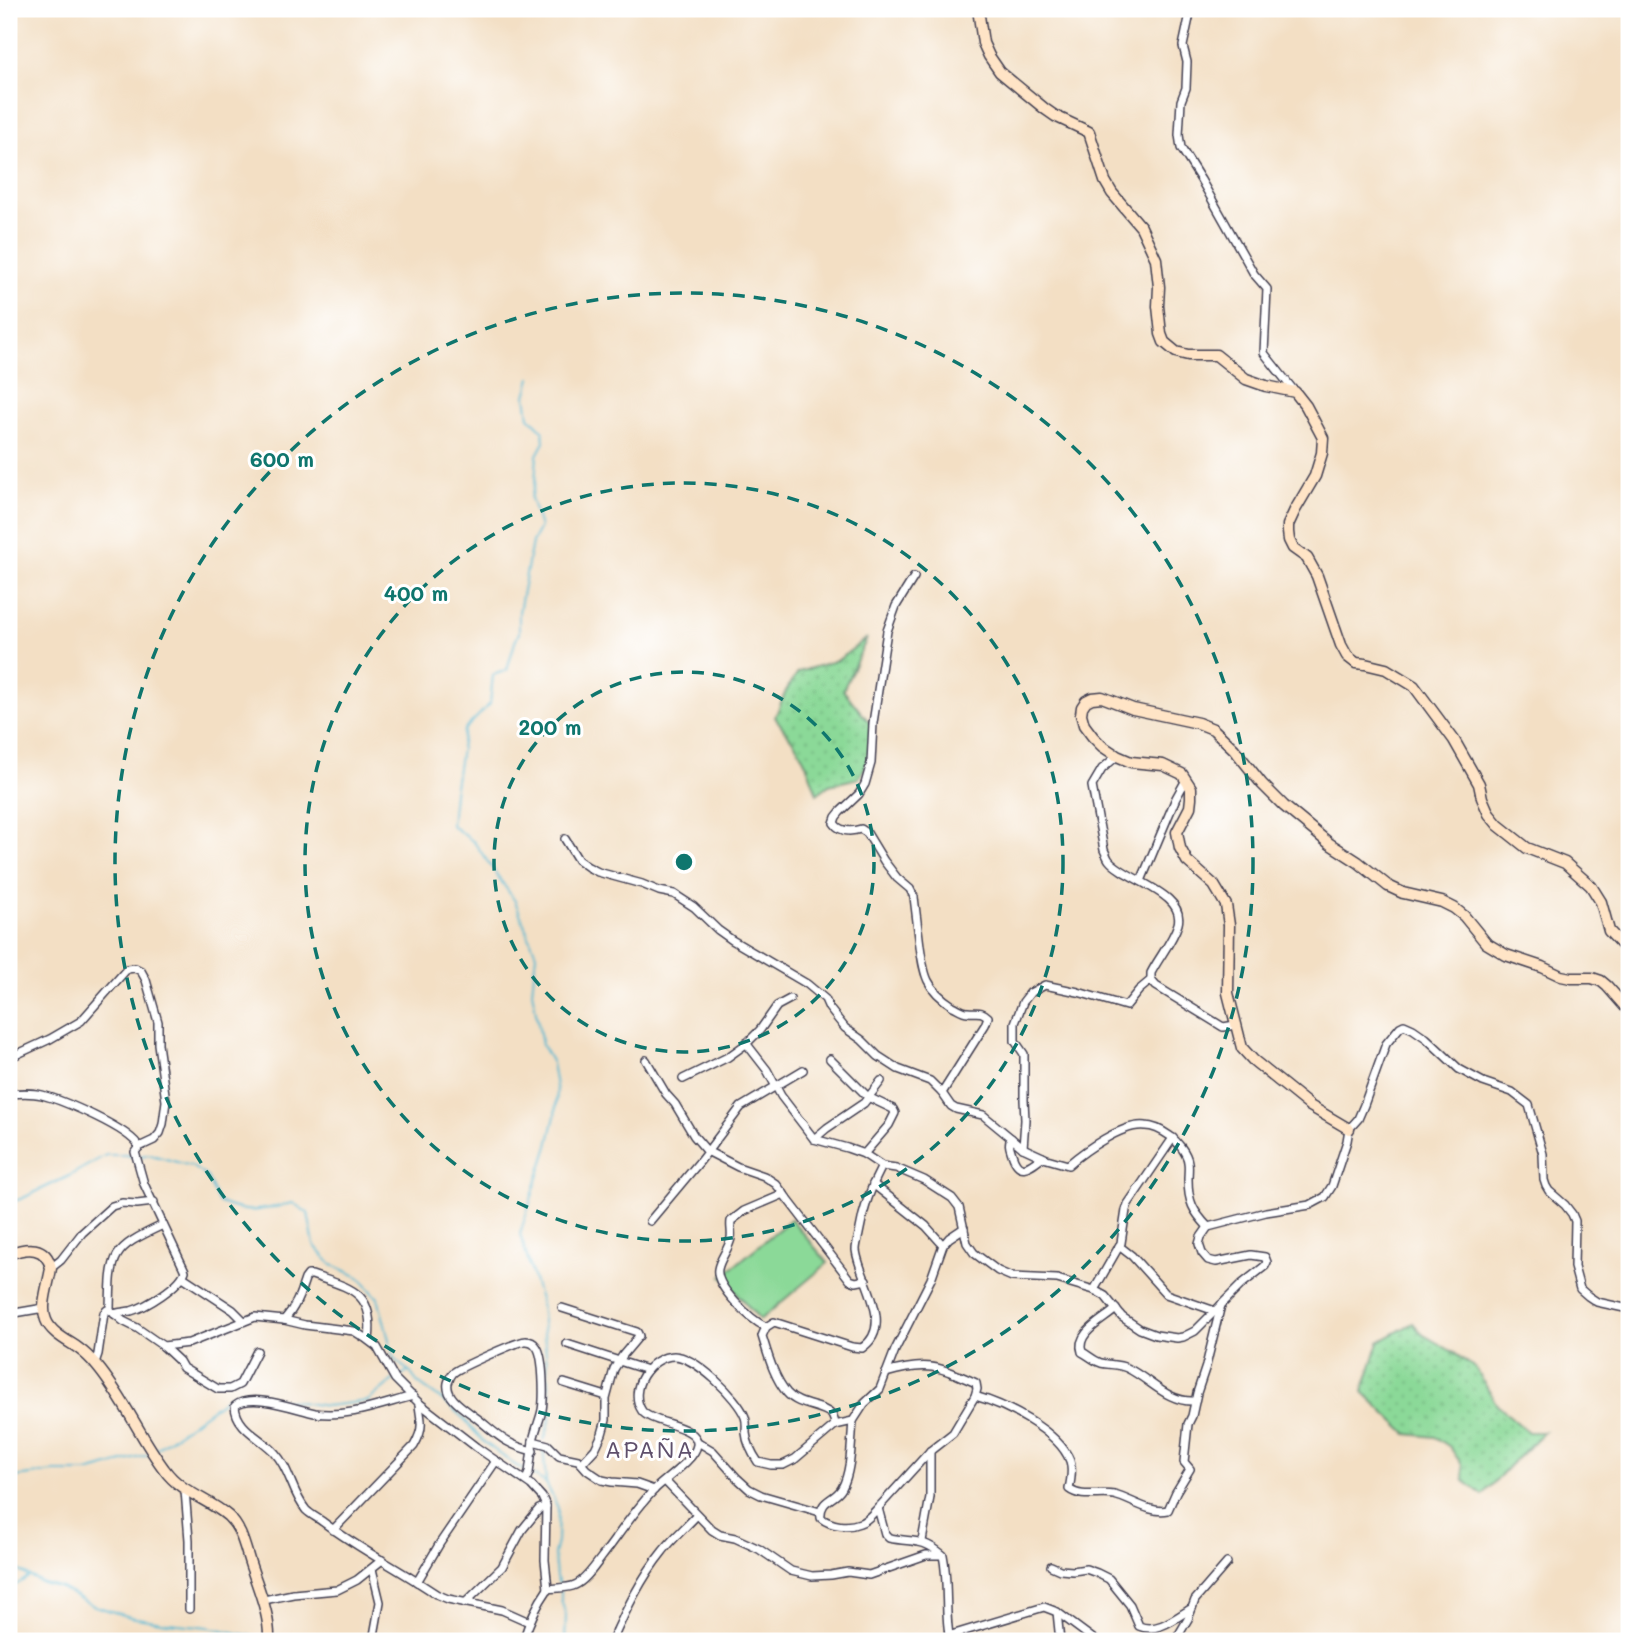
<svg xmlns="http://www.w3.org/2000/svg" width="1638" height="1650" viewBox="0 0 1638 1650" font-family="Mali,sans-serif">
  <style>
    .green { fill: url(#green-dots); stroke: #567e6a; stroke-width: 2 }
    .pitch { fill: #8bd998; stroke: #567e6a; stroke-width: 2 }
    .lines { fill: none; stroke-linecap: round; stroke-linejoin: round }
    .stream { stroke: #52b7d1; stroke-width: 2 }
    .street-casing { stroke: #413e50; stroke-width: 10 }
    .secondary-casing { stroke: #413e50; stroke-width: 13 }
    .street { stroke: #fff; stroke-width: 7 }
    .secondary { stroke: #ffe4c6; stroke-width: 10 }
    .ring { fill: none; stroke: #0f766e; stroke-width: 3.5; stroke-dasharray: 12 9 }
    .labels { text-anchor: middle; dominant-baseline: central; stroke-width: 6; stroke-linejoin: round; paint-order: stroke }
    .quarter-label { font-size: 24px; letter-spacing: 2px; fill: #5f506c; stroke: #fff }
    .centre { fill: #0f766e; stroke: #fff; stroke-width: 3.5 }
    .ring-label { font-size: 21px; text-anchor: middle; font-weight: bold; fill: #0f766e; stroke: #fff; stroke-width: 6; stroke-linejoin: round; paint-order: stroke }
  </style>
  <defs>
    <pattern id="green-dots" width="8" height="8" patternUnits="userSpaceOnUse" patternTransform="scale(1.75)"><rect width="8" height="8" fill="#8bd998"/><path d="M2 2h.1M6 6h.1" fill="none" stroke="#78ba84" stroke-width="1.8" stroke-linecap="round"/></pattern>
  </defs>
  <rect width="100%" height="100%" fill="#fff"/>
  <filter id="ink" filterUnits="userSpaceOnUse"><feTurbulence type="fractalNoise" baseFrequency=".0143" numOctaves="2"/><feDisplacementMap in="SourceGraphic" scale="14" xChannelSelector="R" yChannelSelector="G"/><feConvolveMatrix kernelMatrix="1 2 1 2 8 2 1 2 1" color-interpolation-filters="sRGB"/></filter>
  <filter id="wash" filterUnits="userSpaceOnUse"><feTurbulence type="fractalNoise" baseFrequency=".00686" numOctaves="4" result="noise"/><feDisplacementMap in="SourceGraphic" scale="28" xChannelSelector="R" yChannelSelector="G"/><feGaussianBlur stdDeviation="1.57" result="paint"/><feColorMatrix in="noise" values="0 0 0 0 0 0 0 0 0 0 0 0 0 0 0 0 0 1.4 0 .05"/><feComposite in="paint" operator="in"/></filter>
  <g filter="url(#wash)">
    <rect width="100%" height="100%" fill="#f3dfc4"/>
    <!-- green -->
    <g class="green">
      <polygon points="867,638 843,690 873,727 871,757 859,778 829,785 817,794 808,768 798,748 775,717 786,691 798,672 838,660"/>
      <polygon points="1413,1323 1422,1334 1453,1352 1476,1369 1497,1405 1528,1432 1544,1432 1509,1466 1483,1495 1464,1481 1462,1465 1450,1447 1435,1437 1407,1434 1363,1392 1379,1342"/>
    </g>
    <!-- pitch -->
    <polygon class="pitch" points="791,1219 828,1263 760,1320 722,1276"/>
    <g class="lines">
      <!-- stream -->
      <g class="stream">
        <polyline points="531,378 526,396 529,417 543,431 544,442 537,455 535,483 531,498 540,527 532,542 519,612 519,633 515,642 507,670 493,675 490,704 464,730 454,793 451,825 474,842 515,901 536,954 532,991 542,1045 552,1063 557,1092 555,1116 548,1146 520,1234 541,1303 550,1394 550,1421 544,1440"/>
        <path d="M138,1157L148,1154L191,1166L207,1177L218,1202C251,1216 260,1210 293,1203L308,1213L314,1245L331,1264L359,1277L378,1298L394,1359L409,1371L418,1383L445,1402L461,1416L484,1442L512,1463L525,1471"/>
        <polyline points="9,1202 21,1199 69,1176 106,1155 127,1155 133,1157"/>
        <polyline points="398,1377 408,1371"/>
        <polyline points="543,1445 546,1483"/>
        <polyline points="155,1450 228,1397 253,1395 326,1406 368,1401 393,1380"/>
        <polyline points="530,1473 546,1483 558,1508 557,1542 554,1554 556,1577 560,1585"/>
        <polyline points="9,1478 53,1472 87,1472 148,1455"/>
        <polyline points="9,1566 43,1583 61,1588 92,1605 130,1617 168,1623 209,1627 261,1638 264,1641"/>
        <polyline points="9,1589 29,1577"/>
        <polyline points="561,1590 561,1600 566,1615 565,1641"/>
        <polyline points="545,1641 554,1639 565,1641"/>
      </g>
    </g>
  </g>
  <g filter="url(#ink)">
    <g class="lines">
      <defs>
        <g id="street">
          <polyline points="1191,9 1183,46 1187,62 1186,88 1181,101 1179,135 1181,148 1201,180 1254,274 1267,289 1264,353 1295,392"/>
          <path d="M914,577L896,606L887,631L873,723L871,763L865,784L859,794L840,812L836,817L834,823C840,832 851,832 861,829L867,833L884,861L897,878L910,889L914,897C916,914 918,930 920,946C924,975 926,989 953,1006C958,1008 962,1012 968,1012C977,1013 981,1010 988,1017L985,1025L942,1093"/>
          <path d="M565,839L578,860L588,867L598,872L642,884L659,891L674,894L694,907L718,930L732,940L807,984L825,999L829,1008L845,1028L862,1040L878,1056L898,1069L930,1081L942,1093L951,1106L956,1109L983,1115L1023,1148L1047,1159L1068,1165C1084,1151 1123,1123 1145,1126C1153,1126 1163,1131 1170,1136C1177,1141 1187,1153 1188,1162C1189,1167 1188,1174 1188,1179C1188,1202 1193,1211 1208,1227"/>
          <polyline points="1141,881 1176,798 1186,780"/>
          <polyline points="1151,980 1156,986 1223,1027 1235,1025"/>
          <polyline points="746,1043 767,1070 781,1096 814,1139 847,1148 864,1154 882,1166 896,1168 924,1180 952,1198 959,1207 967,1243 974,1253 998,1271 1012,1277 1057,1279 1094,1290 1105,1296 1122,1317 1140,1329 1156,1335 1177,1338 1183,1337 1195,1331 1242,1284 1265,1266 1267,1262 1265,1257 1251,1255 1216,1262 1208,1260 1202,1253 1199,1244 1201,1237 1208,1227 1266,1212 1310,1205 1325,1197 1332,1186 1347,1141 1349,1129 1358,1119 1364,1105 1386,1044 1400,1027 1404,1025 1413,1029 1426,1038 1459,1069 1483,1082 1512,1092 1529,1105 1543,1154 1544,1180 1546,1186 1549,1191 1565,1205 1572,1214 1575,1221 1574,1267 1580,1289 1588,1296 1597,1302 1629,1309"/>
          <path d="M9,1058L50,1039L81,1021L127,969L135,968L141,971L146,980L158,1022V1044L166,1101L163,1124L160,1133L154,1140L139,1147C131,1129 62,1100 42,1095C31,1092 20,1093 9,1094"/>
          <polyline points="830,1059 868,1097 893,1109 895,1113 889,1125 864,1154"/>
          <polyline points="646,1060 666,1094 675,1104 694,1136 707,1151 738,1167 764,1176 776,1184 850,1280 856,1282 866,1280"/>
          <polyline points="683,1079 728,1057 746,1044 760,1030 777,1006 790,999"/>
          <path d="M1011,1138C1008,1145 1010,1147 1012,1154C1019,1176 1029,1167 1042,1157"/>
          <polyline points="814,1139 827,1128 864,1103 881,1081"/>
          <path d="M1023,1148L1025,1120L1024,1100V1054L1015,1041V1023L1023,1002L1030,993L1045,985L1078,992L1126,1006L1139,990L1151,980V973C1159,957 1173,941 1178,924C1186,893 1125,880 1109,860C1108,859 1105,852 1104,850L1092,786L1102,769L1117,756"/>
          <polyline points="873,1184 926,1226 943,1245"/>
          <polyline points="650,1221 701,1160 741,1107 803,1070"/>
          <polyline points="1119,1246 1132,1256 1166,1294 1215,1311"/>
          <polyline points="51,1268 61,1260 82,1233 112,1206 122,1203 137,1204 154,1202"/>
          <polyline points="183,1277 233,1310 244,1321"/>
          <polyline points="1094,1290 1121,1243 1126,1210 1128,1204 1173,1138"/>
          <polyline points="562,1308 637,1332 639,1336 623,1355 614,1369 606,1399 606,1420 602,1434 595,1449 582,1463"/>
          <path d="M1116,1309C1104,1320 1075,1333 1082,1352C1088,1355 1094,1361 1101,1363C1110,1365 1118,1364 1127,1368C1150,1379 1168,1403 1195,1401"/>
          <path d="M110,1310C111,1253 111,1249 163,1225"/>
          <polyline points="9,1314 44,1308"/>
          <path d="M114,1314C120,1312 125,1312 131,1311C146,1307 180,1286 185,1271L144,1184L135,1152L139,1147"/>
          <path d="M284,1320C296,1307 300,1294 305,1279L308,1275H312C350,1288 375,1291 369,1340"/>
          <path d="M766,1327C751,1320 715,1287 718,1269C720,1258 729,1249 731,1238C732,1232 730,1227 731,1221L744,1211L784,1194"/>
          <polyline points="567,1344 647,1370"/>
          <polyline points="163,1346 189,1343 255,1317 284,1320 305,1325 354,1331 365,1338 377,1347 395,1379 419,1403 476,1447 531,1485 542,1497 546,1506 545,1560 548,1589"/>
          <polyline points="95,1363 98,1354 104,1313 107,1310 110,1310 123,1321 137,1328 163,1346 179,1361 183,1368 218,1389 230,1389 240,1384 257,1351"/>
          <polyline points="564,1383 606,1396"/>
          <path d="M413,1396C382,1404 348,1418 315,1413C296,1409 251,1392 235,1406C236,1429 262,1438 275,1453C290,1469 292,1493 306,1510C311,1515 318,1518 323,1522C359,1549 399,1569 436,1594L448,1599L502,1610L529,1622"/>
          <path d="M975,1396C1004,1404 1059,1431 1070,1461C1073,1470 1071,1480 1069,1489C1082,1499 1099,1492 1114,1495C1131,1499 1150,1514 1168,1510L1176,1492L1190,1469L1184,1462L1188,1424L1192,1416L1197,1393L1206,1366L1221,1305"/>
          <path d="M853,1421C851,1440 852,1470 842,1488C835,1501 819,1499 821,1518C831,1526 848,1528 860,1523C867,1521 873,1513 878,1508L885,1534L889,1538C914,1543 921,1537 943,1555C949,1584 944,1612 950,1641"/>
          <path d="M835,1425C835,1423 833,1417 832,1415C823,1405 799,1407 787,1393C774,1378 768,1355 762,1336L766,1327L774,1322L852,1347L862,1348C896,1325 859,1279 856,1250C856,1245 858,1239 859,1234C863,1210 870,1188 882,1166"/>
          <polyline points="698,1442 713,1451 737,1478 749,1489 761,1495 820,1512"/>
          <path d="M533,1451C506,1445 498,1435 478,1419C467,1410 445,1399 448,1383C449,1380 450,1376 453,1373C458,1368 520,1340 526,1341C530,1341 534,1343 536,1346C544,1354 544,1398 542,1410C540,1420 535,1430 533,1441"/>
          <polyline points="526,1480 529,1473 533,1441 548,1445 559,1456 578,1460 587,1470 602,1480 612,1482 637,1484 654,1490"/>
          <polyline points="665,1481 712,1530 720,1535 735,1538 759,1549 791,1571 812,1576 831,1575 848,1572 869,1575 926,1555 942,1555"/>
          <polyline points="185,1490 189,1540 189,1609"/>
          <path d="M878,1508L930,1451L953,1433L975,1396L977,1389L976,1383C938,1366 927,1361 886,1373"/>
          <path d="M333,1530L414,1446C418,1439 422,1430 421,1422C421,1415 419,1410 419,1403"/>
          <polyline points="922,1541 930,1497 930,1451"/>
          <path d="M1051,1566L1060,1570L1073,1571L1086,1569L1097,1573L1109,1579L1130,1605L1139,1626C1157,1634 1177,1617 1192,1608"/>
          <polyline points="372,1569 380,1602 373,1641"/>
          <polyline points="417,1582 440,1543 496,1461"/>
          <polyline points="264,1600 293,1594 337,1590 357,1580 382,1560"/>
          <polyline points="465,1603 502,1567 522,1530 539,1509 546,1506"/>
          <polyline points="1057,1612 1060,1641"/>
          <polyline points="948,1636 1044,1607 1057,1612 1096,1641"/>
          <path d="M523,1641C529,1622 536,1606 548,1589C556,1588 569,1588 575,1585C585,1581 594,1567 601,1558C618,1536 634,1511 653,1491C663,1480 695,1460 697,1445C700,1425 651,1424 642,1411C627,1389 650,1356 674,1356C695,1356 738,1398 745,1417C747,1422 746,1428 746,1433C747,1444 752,1453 758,1462L771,1465H783L795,1459L835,1425L853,1421L864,1404L880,1389L895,1350L931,1279L943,1245L949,1238L964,1228"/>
          <path d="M612,1641C626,1610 641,1578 663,1551C673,1538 686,1527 697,1515"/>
          <polyline points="1175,1641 1188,1619 1195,1600 1227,1563"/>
        </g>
        <g id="secondary">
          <polyline points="978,9 983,43 989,56 1000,72 1045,109 1055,116 1089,132 1105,181 1112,193 1141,227 1156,259 1159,287 1158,306 1161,334 1164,342 1176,352 1188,355 1216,355 1246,379 1266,386 1295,392 1306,406 1323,438 1322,453 1315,476 1295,510 1288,525 1288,532 1289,540 1293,548 1307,558 1317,576 1341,645 1347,656 1356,663 1365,664 1386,669 1414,686 1454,740 1479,784 1482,798 1489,814 1498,825 1527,848 1565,863 1591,886 1601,902 1609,931 1629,952"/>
          <polyline points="1349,1129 1310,1106 1253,1060 1242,1048 1228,993 1229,925 1226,905 1214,885 1187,861 1180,848 1177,832 1190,807 1191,798 1191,788 1182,774 1163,765 1131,762 1117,756 1102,746 1093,737 1084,725 1081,714 1082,707 1086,701 1092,698 1102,697 1133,709 1198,723 1213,729 1234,749 1262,784 1284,806 1330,844 1358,862 1388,886 1403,893 1442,902 1454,908 1464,916 1486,943 1506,955 1542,967 1561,976 1571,978 1592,978 1601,981 1607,986 1629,1011"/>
          <path d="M9,1254C27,1247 46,1245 51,1268C49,1283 40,1306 46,1320C51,1333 68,1341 78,1348C85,1353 92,1360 97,1366C124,1398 140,1437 164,1469C181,1493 207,1498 228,1516C243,1530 245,1550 252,1569C260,1593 270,1616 269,1641"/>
        </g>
      </defs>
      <!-- street casing -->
      <use href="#street" class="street-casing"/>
      <!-- secondary casing -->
      <use href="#secondary" class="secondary-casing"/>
      <!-- street -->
      <use href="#street" class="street"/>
      <!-- secondary -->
      <use href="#secondary" class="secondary"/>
    </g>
  </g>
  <!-- distance rings -->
  <g class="ring">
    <circle cx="684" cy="862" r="190"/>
    <circle cx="684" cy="862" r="379"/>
    <circle cx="684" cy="862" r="569"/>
  </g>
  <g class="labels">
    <!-- quarter labels -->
    <g class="quarter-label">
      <text x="650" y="1448">APAÑA</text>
    </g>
  </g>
  <circle cx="684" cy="862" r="10" class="centre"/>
  <g class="ring-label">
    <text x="282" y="467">600 m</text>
    <text x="416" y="601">400 m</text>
    <text x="550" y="735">200 m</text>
  </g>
  <!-- margin -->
  <rect width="1638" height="1650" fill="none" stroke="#fff" stroke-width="35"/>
</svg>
